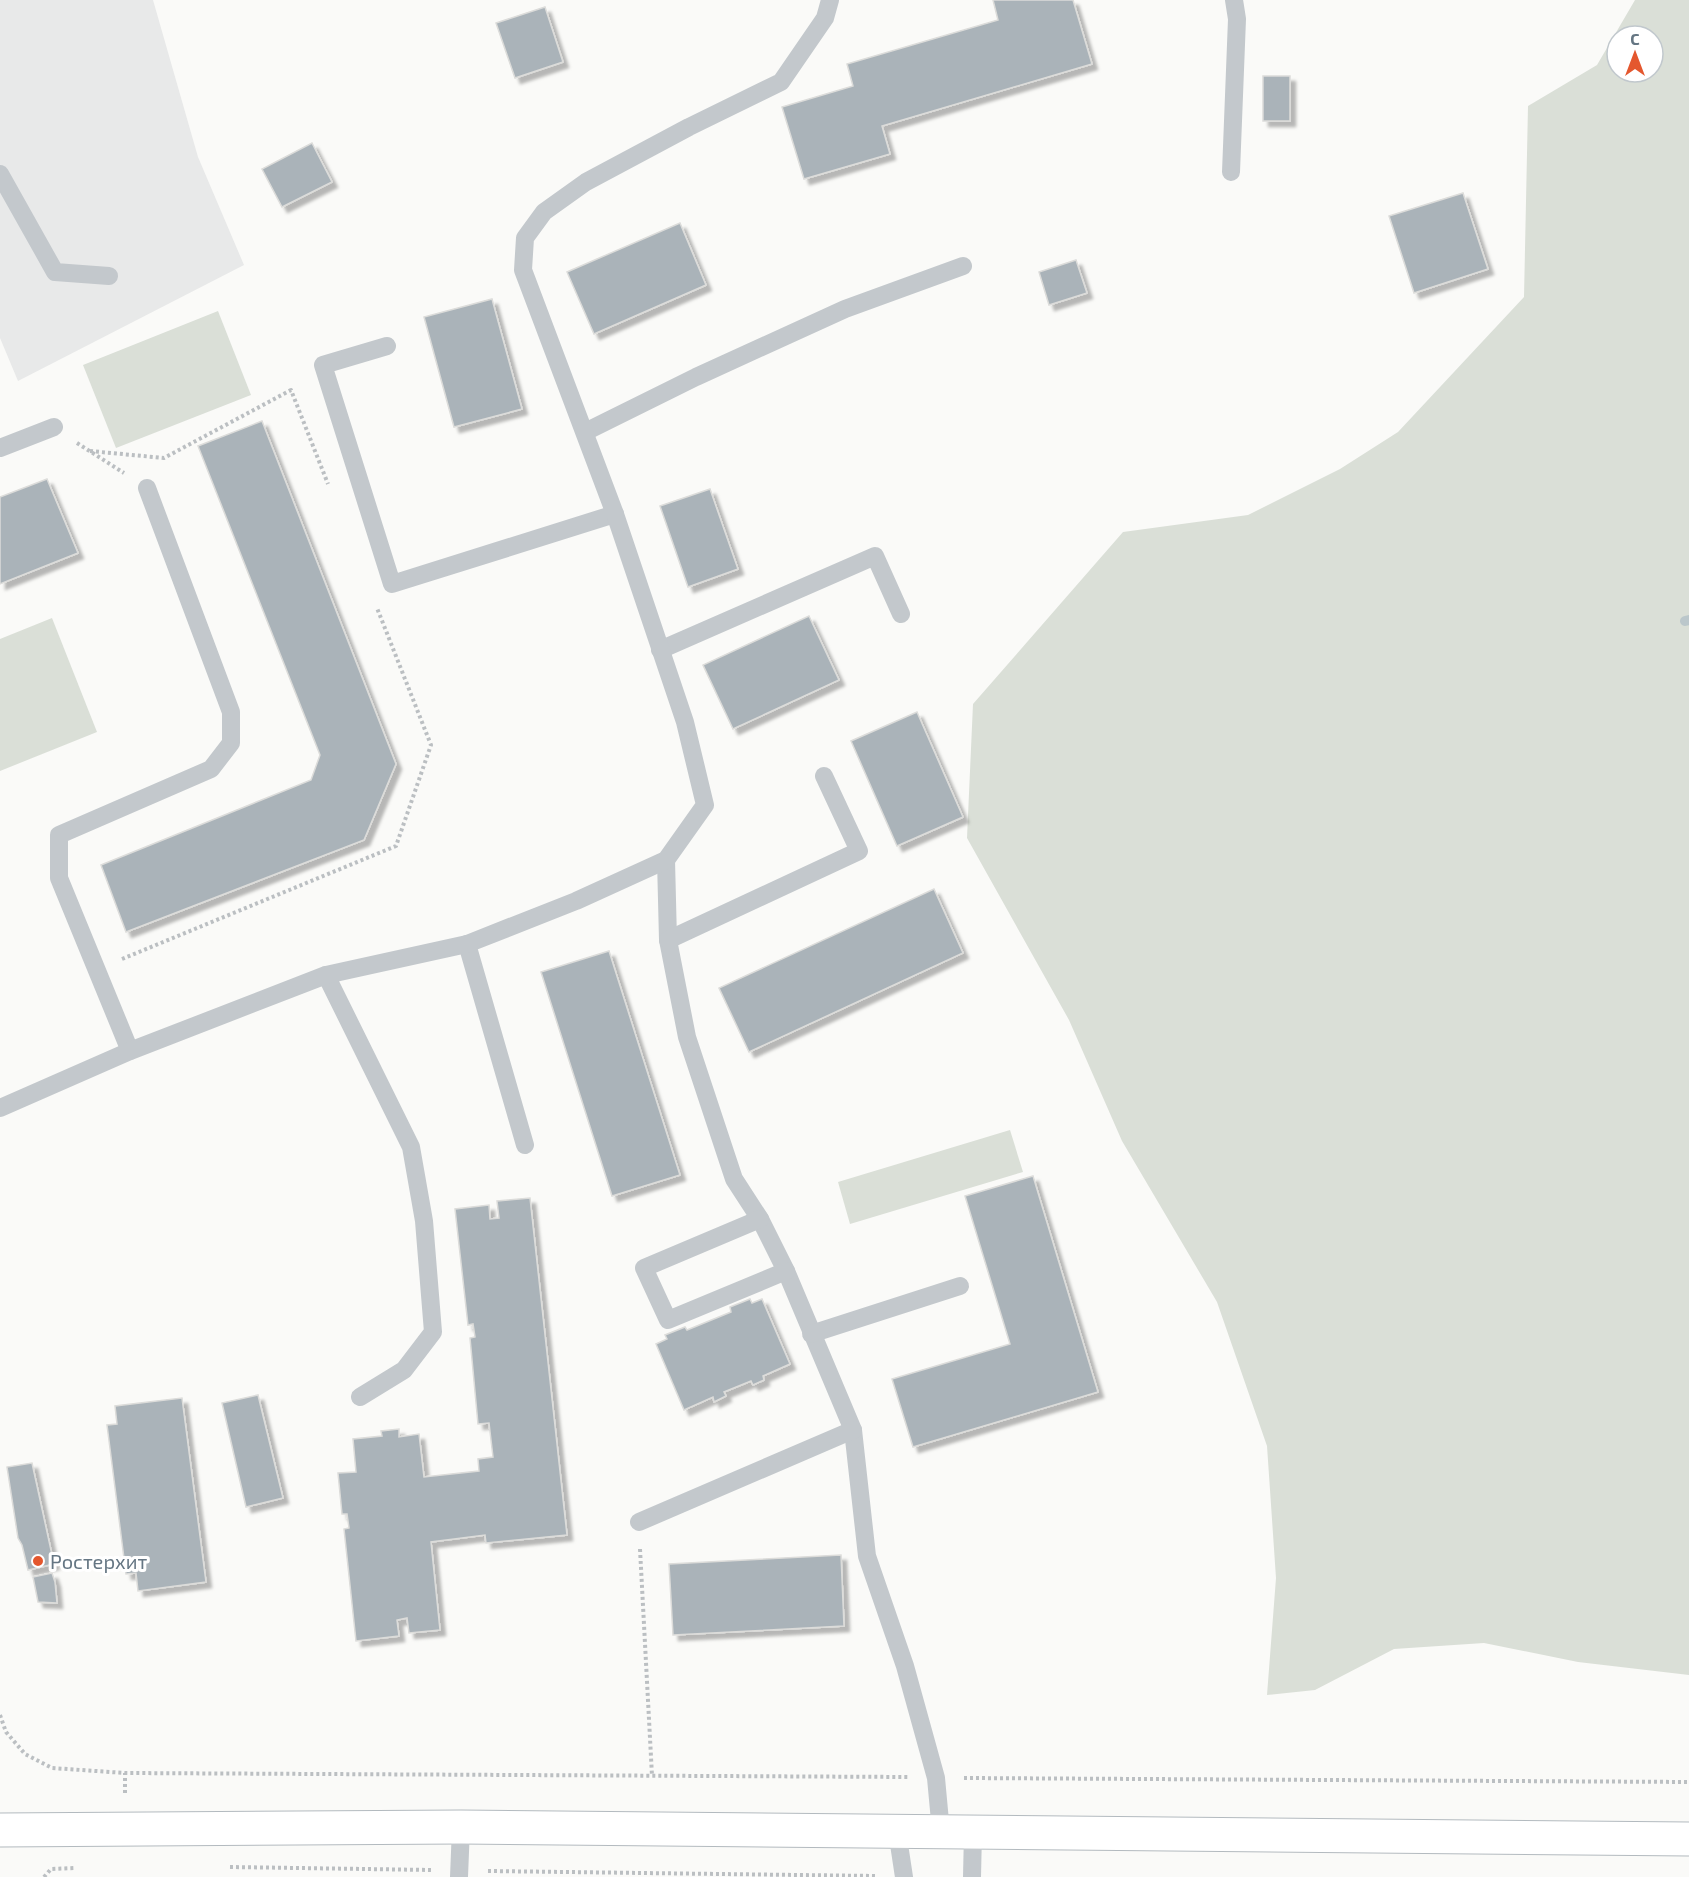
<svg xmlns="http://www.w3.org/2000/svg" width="1689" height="1877" viewBox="0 0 1689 1877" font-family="'Exo 2',sans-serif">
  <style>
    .built { fill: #e8e9e9 }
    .green { fill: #dadfd7; fill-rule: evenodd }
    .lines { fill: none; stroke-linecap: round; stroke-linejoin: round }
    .stream { stroke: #bbc7cb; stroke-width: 10 }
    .building { fill: #aab3b9; stroke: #dcdcda; stroke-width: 1.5; filter: url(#shadow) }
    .secondary-casing { stroke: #b3babf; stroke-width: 35 }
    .path { stroke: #bbbfc2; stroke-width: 4; stroke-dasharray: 3 3; stroke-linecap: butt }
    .service { stroke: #c3c8cc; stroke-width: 18 }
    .secondary { stroke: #fff; stroke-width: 33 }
    .poi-dot { fill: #e4572e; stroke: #fff; stroke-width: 2 }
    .labels { text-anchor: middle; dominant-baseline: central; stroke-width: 6; stroke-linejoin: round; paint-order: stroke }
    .poi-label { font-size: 20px; fill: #657683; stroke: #fff; text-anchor: start }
  </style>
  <defs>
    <filter id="shadow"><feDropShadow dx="5.5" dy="5.5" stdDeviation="1.5" flood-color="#0004"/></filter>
  </defs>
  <rect width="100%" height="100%" fill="#fafaf8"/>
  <!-- built -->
  <polygon class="built" points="0,0 153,0 198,157 244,265 18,381 0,338"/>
  <!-- green -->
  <g class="green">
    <path d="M1635,0H1689V1675L1578,1662L1484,1643L1394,1649L1315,1690L1267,1695L1276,1578L1267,1446L1217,1302L1122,1141L1069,1020L967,838L973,704L1123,532L1248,515L1340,469L1398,432L1524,297L1528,106L1597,65ZM1617,36H1653V72H1617Z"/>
    <polygon points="218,311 251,395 116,448 83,365"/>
    <polygon points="52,618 97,732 0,771 0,639"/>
    <polygon points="1010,1130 1023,1172 850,1224 838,1182"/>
  </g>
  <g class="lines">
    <!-- stream -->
    <polyline class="stream" points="1685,621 1689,620"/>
  </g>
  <!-- building -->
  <g class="building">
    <polygon points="993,0 1073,0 1092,64 882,126 890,154 804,179 782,107 853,86 847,64 998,20"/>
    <polygon points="545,7 563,62 515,78 496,23"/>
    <rect x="1263" y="76" width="27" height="45"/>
    <polygon points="312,143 332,182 282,207 262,169"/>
    <polygon points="1463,193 1488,269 1414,293 1389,216"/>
    <polygon points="680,223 706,285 594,334 567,272"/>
    <polygon points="1076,260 1087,293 1049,305 1039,272"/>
    <polygon points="492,299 522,409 454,427 424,317"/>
    <polygon points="262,421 396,764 364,840 126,932 101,865 311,780 320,755 198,446"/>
    <polygon points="47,479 78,553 0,584 0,497"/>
    <polygon points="710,489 738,569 688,587 660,506"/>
    <polygon points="809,616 839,680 733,729 703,665"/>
    <polygon points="917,712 963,817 897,846 851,741"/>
    <polygon points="934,889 963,953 749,1052 719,988"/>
    <polygon points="609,951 680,1175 612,1196 541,972"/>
    <polygon points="1033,1176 1098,1392 913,1447 892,1379 1010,1344 965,1196"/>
    <polygon points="530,1198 567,1535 486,1543 485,1535 431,1542 440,1630 409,1633 407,1618 397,1620 399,1636 356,1641 344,1529 349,1528 347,1514 342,1514 338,1473 356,1472 353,1439 382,1436 381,1431 399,1429 399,1437 419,1434 424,1477 479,1471 478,1459 493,1457 489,1423 478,1424 470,1338 475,1337 473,1324 468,1325 455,1209 489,1205 490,1219 499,1218 497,1201"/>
    <polygon points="750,1299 752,1303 762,1299 790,1364 763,1376 764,1380 753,1385 751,1381 724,1392 726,1396 714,1402 713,1397 684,1410 656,1344 667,1339 665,1335 685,1327 687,1330 731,1312 730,1307"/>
    <polygon points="258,1395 283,1498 246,1507 222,1403"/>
    <polygon points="182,1398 206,1582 138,1591 136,1573 126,1574 107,1425 117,1424 115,1406"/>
    <polygon points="32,1463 54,1564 28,1570 22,1545 18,1538 7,1467"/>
    <polygon points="841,1555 844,1626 673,1635 669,1564"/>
    <polygon points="52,1573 55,1582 57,1603 38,1602 33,1577"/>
  </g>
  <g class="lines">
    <defs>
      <polyline id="secondary" points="0,1830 461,1827 1689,1839"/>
    </defs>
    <!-- secondary casing -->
    <use href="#secondary" class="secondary-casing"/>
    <!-- path -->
    <g class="path">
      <polyline points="77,443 124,473"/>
      <polyline points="90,451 164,458 291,390 328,484"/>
      <polyline points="122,959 396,846 431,745 377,608"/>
      <polyline points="640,1549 652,1776"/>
      <polyline points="0,1715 6,1732 25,1754 52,1768 125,1773 908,1777"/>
      <polyline points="964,1778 1689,1782"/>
      <polyline points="125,1793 125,1773"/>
      <polyline points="230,1867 432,1870"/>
      <polyline points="488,1871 876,1876"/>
      <polyline points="44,1877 51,1869 75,1868"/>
    </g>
    <!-- service -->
    <g class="service">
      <polyline points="1231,172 1237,19 1234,0"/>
      <polyline points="0,174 55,272 109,276"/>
      <polyline points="387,346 323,365 392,584 615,514"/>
      <polyline points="585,432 696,377 845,309 963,266"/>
      <polyline points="0,448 54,427"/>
      <polyline points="660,650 875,556 901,614"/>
      <polyline points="666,860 668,940 687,1037 734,1179 760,1219 786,1271 853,1430 867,1556 905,1666 936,1778 941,1832"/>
      <polyline points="668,940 859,851 824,776"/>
      <polyline points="467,944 525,1145"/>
      <polyline points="326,975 411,1147 424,1221 433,1332 404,1370 360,1397"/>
      <polyline points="130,1051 59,878 59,835 211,769 231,743 231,712 147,488"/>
      <polyline points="0,1108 130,1051 326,975 467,944 576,901 666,860 705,805 685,722 615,514 523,270 525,238 544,212 586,182 689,127 781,82 825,18 830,0"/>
      <polyline points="760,1219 644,1268 668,1320 786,1271"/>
      <polyline points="811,1334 960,1286"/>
      <polyline points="639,1522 853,1430"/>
      <polyline points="897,1831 904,1877"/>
      <polyline points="459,1877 461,1827"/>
      <polyline points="972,1877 973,1832"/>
    </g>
    <!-- secondary -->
    <use href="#secondary" class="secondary"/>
  </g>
  <!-- markers -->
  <circle class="poi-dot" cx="38" cy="1561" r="6"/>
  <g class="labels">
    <!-- poi labels -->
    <g class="poi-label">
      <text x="50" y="1561">Ростерхит</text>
    </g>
  </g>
  <!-- north arrow -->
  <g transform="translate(1635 54)"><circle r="28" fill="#ffffff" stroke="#c1c8cd" stroke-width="1.5"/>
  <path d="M0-4.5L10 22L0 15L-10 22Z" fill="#e4572e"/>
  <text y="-9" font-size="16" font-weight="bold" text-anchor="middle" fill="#657683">С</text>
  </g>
</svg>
